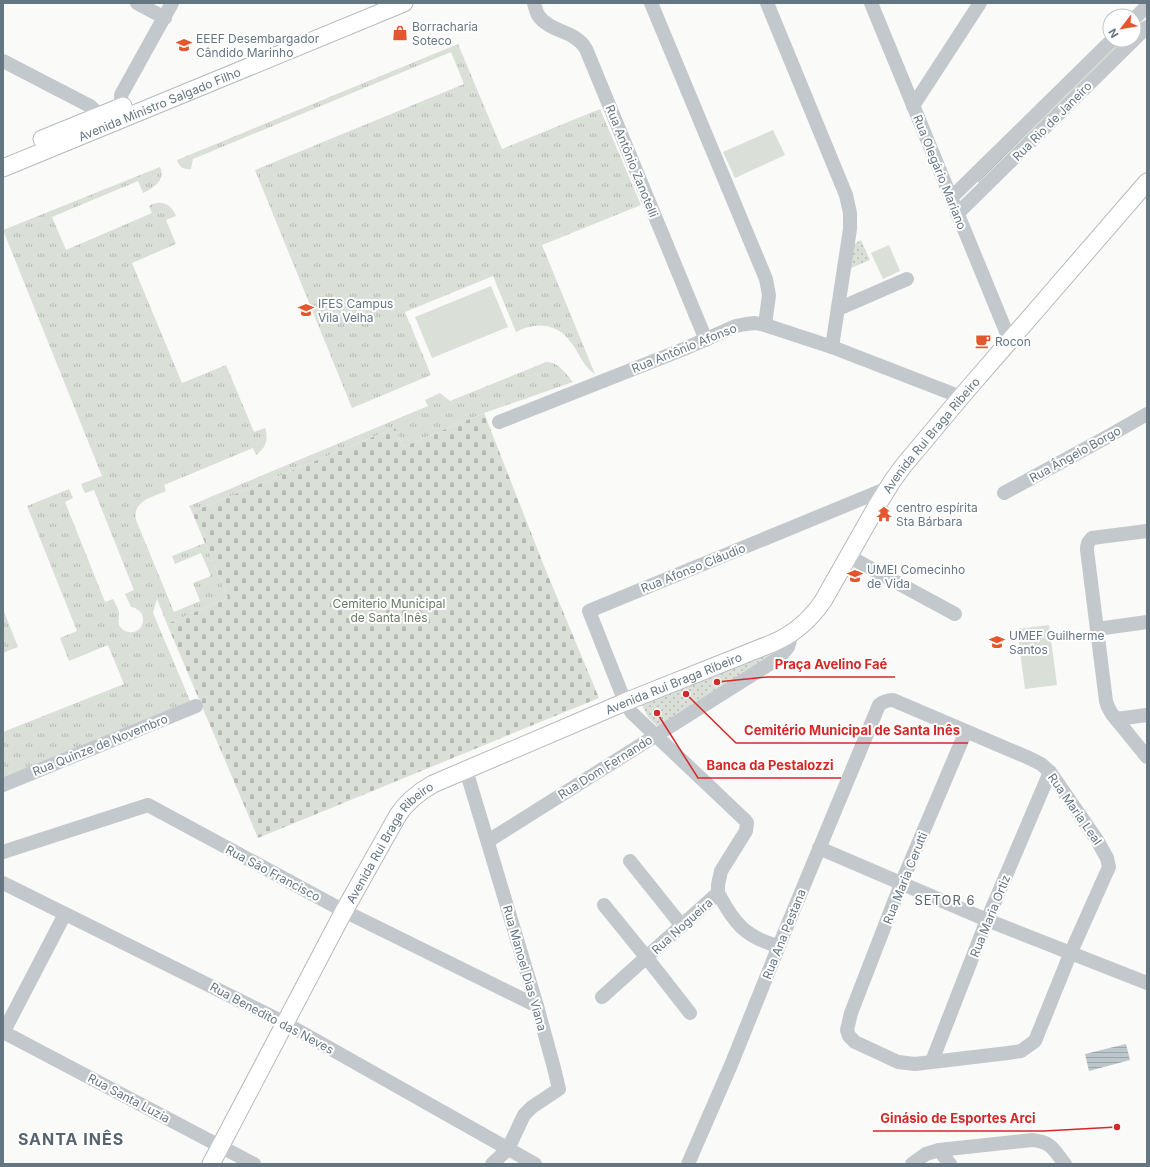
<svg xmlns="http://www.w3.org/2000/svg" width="1150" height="1167" viewBox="0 0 1150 1167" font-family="Inter,sans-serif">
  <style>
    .grass { fill: url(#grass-tufts) }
    .cemetery { fill: url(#cemetery-stones) }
    .park { fill: url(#park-dots) }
    .garden { fill: url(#garden-furrows) }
    .pitch { fill: #dadfd7 }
    .water { fill: url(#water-rules) }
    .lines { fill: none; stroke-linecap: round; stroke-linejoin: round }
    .major-casing { stroke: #b5babe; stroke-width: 19 }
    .minor { stroke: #c3c8cc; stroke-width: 14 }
    .major { stroke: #fff; stroke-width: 17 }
    .labels { text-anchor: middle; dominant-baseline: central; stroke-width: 4; stroke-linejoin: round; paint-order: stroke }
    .poi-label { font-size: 12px; fill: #657683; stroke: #fff; text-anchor: start }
    .street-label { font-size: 12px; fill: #657683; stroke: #fff }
    .park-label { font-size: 12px; fill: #687a64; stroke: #fff }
    .neighbourhood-label { font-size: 13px; letter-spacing: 1px; fill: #57646e; stroke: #fff }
    .district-label { font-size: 16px; font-weight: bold; letter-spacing: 1px; fill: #57646e; stroke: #fff }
    .leader { fill: none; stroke: #d62828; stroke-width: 1.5 }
    .callout-dot { fill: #d62828; stroke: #fff; stroke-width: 1.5 }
    .callout-label { font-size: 13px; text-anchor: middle; font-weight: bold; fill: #d62828; stroke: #fff; stroke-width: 4; stroke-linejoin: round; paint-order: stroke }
  </style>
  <defs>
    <pattern id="grass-tufts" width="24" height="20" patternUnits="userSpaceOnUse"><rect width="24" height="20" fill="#dadfd7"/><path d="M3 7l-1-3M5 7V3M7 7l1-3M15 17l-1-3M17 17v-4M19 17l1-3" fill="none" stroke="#b4b9b4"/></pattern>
    <pattern id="cemetery-stones" width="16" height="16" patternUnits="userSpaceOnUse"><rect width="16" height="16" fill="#dadfd7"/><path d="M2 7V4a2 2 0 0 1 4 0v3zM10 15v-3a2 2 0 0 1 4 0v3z" fill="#b4b9b4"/></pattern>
    <pattern id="park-dots" width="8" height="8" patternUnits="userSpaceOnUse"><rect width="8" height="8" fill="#dadfd7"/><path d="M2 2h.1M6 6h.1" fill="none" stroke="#b4b9b4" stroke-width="1.8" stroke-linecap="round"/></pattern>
    <pattern id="garden-furrows" width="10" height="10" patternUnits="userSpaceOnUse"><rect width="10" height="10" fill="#dadfd7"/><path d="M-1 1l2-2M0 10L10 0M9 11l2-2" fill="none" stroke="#b4b9b4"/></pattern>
    <pattern id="water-rules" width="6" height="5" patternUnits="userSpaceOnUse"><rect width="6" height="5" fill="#bbc7cb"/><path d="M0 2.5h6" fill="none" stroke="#9ca6aa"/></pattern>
  </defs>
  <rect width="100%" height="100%" fill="#fafaf8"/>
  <!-- grass -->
  <g class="grass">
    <path d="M458,44L502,149L600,109L641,205L542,245L595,374C582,366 579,351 569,340C556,323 534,322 516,332L493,276L405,312L431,375L352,408L255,170L464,84L451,52L193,159L191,169C184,170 179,167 177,160Z"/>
    <path d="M160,167C166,180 154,188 143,193L138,181L52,217L66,250L152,213L149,206C160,199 172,204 176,216L166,220L176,244L132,263L182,383L226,365L254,432L265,428C269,439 266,448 256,455L253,448L164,485L166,491C153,497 132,501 136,520L174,612L200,601L193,583L211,576L201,553L175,564L172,556L205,543L228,598L167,624L157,599L153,613L191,703L3,779V732L124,684L108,645L69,661L60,638L77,631L27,506L69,489L73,498L65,502L105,602L113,599C115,603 119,609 119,614C119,619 117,623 121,628C129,637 144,631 143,619C143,612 137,608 131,607L125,594L134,590L94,490L85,493L81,484L102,476L3,230Z"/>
    <path d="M546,362C559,362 565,373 573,382L484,413L403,447L395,428L192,512L189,506L428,406L425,400L440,393L450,401Z"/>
    <polygon points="3,609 18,647 3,653"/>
  </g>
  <!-- cemetery -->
  <polygon class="cemetery" points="484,413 544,566 599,698 258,838 167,624 228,598 192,512 395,428 403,447"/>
  <!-- park -->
  <g class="park">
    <polygon points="861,240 870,260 849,269 854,244"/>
    <polygon points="771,651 774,658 660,729 648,717 642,705"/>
  </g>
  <!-- garden -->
  <polygon class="garden" points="1121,40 1127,40 980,184 977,181"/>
  <!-- pitch -->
  <g class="pitch">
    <polygon points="773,130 785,155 735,178 723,152"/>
    <polygon points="889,245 900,271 883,279 871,253"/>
    <polygon points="491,286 508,327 432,358 415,317"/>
    <polygon points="1049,625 1057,685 1025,689 1017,629"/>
  </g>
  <!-- water -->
  <polygon class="water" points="1126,1044 1130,1060 1089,1071 1085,1054"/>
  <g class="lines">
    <defs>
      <g id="major">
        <polyline points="42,139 123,106"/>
        <path id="s1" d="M3,168L404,3"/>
        <path id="s2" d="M211,1164L344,911L398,815C407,801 419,792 433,784L625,702L773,643C794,634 810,620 823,601L878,504L893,480L904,465L961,397L1147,182"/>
      </g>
    </defs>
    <!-- major casing -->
    <use href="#major" class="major-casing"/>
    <!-- minor -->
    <g class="minor">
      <polyline points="137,3 165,18"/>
      <path d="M534,3C535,7 536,11 538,15C550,33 574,29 586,49L706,340"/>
      <polyline points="651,3 766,279 769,295 765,325"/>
      <polyline points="767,3 846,195 850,213 850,229 832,347"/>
      <polyline points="871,3 1010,341"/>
      <polyline points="1134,19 1147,6"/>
      <polyline points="3,61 90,106 100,115 105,124"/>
      <polyline points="913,106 980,3"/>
      <path d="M132,111C123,110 121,103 121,95L172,3"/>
      <polyline points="951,198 1112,40"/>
      <polyline points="957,214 1147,27"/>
      <polyline points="838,309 907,279"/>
      <polyline points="499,422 684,349 736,326 746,324 755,323 765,325 832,347 961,397"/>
      <polyline points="1004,493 1107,437 1147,414"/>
      <path d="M1147,531L1092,538C1088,542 1087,544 1087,550L1106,701L1108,707L1112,714L1147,757"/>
      <polyline points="848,556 955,614"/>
      <polyline points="1097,629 1147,622"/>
      <polyline points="1116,719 1147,715"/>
      <polyline points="466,770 537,1006 554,1068 559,1089 532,1107 524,1115 508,1149 492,1164"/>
      <polyline points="3,785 196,706"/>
      <polyline points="488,841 779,658 788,647 792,633"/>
      <polyline points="819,848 987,920 1147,983"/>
      <polyline points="3,852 148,805 344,911 537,1006"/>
      <polyline points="630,861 682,926"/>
      <polyline points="3,883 285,1023 535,1164"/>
      <path d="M718,893C734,923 745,937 778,946"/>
      <polyline points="604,905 647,958 690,1013"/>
      <polyline points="602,997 718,893 718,885 721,871 746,831 747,823 745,820 632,713 625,702 589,611 888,488"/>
      <polyline points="3,1032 254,1164"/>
      <polyline points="3,1033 65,914"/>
      <polyline points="932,1061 987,920 1050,772"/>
      <polyline points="939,1150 950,1164"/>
      <path d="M688,1164L731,1065L787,926L879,705C884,701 888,700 893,700L1029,758L1041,764L1050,772L1097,840L1107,858L1109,867L1071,952L1035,1041L1021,1051L1008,1053L915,1064L898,1062L855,1042L849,1036L847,1030L851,1013L901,884L966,731"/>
      <path d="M912,1164L926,1154L939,1150L1032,1140C1052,1142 1053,1149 1065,1164"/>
    </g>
    <!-- major -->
    <use href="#major" class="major"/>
  </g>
  <!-- icons -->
  <defs>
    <symbol id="shop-bare" viewBox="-9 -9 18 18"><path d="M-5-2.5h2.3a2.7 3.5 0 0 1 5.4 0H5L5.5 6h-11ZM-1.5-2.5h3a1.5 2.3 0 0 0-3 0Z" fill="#e4572e" stroke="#fff" stroke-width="2.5" paint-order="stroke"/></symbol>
    <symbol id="school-bare" viewBox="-9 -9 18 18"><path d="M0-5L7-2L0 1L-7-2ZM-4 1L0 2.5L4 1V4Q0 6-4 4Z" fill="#e4572e" stroke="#fff" stroke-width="2.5" paint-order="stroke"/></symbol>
    <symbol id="university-bare" viewBox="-9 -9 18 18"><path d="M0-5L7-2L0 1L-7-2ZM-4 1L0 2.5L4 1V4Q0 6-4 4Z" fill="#e4572e" stroke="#fff" stroke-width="2.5" paint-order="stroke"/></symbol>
    <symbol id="cafe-bare" viewBox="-9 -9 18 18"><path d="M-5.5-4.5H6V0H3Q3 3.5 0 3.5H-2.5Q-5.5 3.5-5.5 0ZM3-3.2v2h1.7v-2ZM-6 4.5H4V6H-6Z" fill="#e4572e" stroke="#fff" stroke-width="2.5" paint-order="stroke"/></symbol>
    <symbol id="temple-bare" viewBox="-9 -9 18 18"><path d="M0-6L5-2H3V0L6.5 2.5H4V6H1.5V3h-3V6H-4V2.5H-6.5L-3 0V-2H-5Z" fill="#e4572e" stroke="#fff" stroke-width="2.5" paint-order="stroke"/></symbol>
  </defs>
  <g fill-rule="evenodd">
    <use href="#shop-bare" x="389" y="22" width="22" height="22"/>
    <use href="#school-bare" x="173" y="34" width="22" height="22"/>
    <use href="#university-bare" x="295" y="299" width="22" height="22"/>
    <use href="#cafe-bare" x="972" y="330" width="22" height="22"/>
    <use href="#temple-bare" x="873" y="503" width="22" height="22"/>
    <use href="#school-bare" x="844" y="565" width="22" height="22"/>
    <use href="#school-bare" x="986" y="631" width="22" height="22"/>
  </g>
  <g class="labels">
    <!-- poi labels -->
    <g class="poi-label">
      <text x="412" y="26">Borracharia<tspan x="412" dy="14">Soteco</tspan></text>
      <text x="196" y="38">EEEF Desembargador<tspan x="196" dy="14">Cândido Marinho</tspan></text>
      <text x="318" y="303">IFES Campus<tspan x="318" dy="14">Vila Velha</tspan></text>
      <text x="995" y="341">Rocon</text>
      <text x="896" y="507">centro espírita<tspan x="896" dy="14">Sta Bárbara</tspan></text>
      <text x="867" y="569">UMEI Comecinho<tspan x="867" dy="14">de Vida</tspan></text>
      <text x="1009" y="635">UMEF Guilherme<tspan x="1009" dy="14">Santos</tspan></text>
    </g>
    <!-- street labels -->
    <g class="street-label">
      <text stroke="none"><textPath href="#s1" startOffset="169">Avenida Ministro Salgado Filho</textPath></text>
      <text transform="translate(1052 121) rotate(-45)">Rua Rio de Janeiro</text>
      <text transform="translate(632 161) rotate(68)">Rua Antônio Zanotelli</text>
      <text transform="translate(940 172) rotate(68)">Rua Olegário Mariano</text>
      <text transform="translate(684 348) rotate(-22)">Rua Antônio Afonso</text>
      <text stroke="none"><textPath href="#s2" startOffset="1076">Avenida Rui Braga Ribeiro</textPath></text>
      <text transform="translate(1075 454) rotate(-29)">Rua Ângelo Borgo</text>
      <text transform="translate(693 568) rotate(-22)">Rua Afonso Cláudio</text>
      <text stroke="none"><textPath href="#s2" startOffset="704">Avenida Rui Braga Ribeiro</textPath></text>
      <text transform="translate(100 745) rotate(-22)">Rua Quinze de Novembro</text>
      <text transform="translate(605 767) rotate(-32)">Rua Dom Fernando</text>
      <text transform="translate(1075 809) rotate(55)">Rua Maria Leal</text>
      <text stroke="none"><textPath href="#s2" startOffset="369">Avenida Rui Braga Ribeiro</textPath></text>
      <text transform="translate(273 873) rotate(28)">Rua São Francisco</text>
      <text transform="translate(905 878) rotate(-68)">Rua Maria Cerutti</text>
      <text transform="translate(990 916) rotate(-68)">Rua Maria Ortiz</text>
      <text transform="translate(682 926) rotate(-42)">Rua Nogueira</text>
      <text transform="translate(784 934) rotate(-68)">Rua Ana Pestana</text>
      <text transform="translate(525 968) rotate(74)">Rua Manoel Dias Viana</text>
      <text transform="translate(272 1018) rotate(28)">Rua Benedito das Neves</text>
      <text transform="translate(129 1098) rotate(28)">Rua Santa Luzia</text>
    </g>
    <!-- park labels -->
    <g class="park-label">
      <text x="389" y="603">Cemiterio Municipal<tspan x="389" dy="14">de Santa Inês</tspan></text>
    </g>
    <!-- neighbourhood labels -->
    <g class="neighbourhood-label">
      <text x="945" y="900">SETOR 6</text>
    </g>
    <!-- district labels -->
    <g class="district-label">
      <text x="71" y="1139">SANTA INÊS</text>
    </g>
  </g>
  <!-- callouts -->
  <path class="leader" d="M717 682L767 677H895M686 694L736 743H968M657 713L698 778H841M1117 1127L1044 1131H873"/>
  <g class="callout-dot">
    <circle cx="717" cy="682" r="4"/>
    <circle cx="686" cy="694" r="4"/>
    <circle cx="657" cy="713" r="4"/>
    <circle cx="1117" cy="1127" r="4"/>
  </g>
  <g class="callout-label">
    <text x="831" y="669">Praça Avelino Faé</text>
    <text x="852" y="735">Cemitério Municipal de Santa Inês</text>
    <text x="770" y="770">Banca da Pestalozzi</text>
    <text x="958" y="1123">Ginásio de Esportes Arci</text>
  </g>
  <!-- border -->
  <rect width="1150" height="1167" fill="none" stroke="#657683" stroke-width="8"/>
  <!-- north arrow -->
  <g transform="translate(1122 28) rotate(239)"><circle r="19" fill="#ffffff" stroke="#c1c8cd"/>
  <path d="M0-3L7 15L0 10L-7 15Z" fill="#e4572e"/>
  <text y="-6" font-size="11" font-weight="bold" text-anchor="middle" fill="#657683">N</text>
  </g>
</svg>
